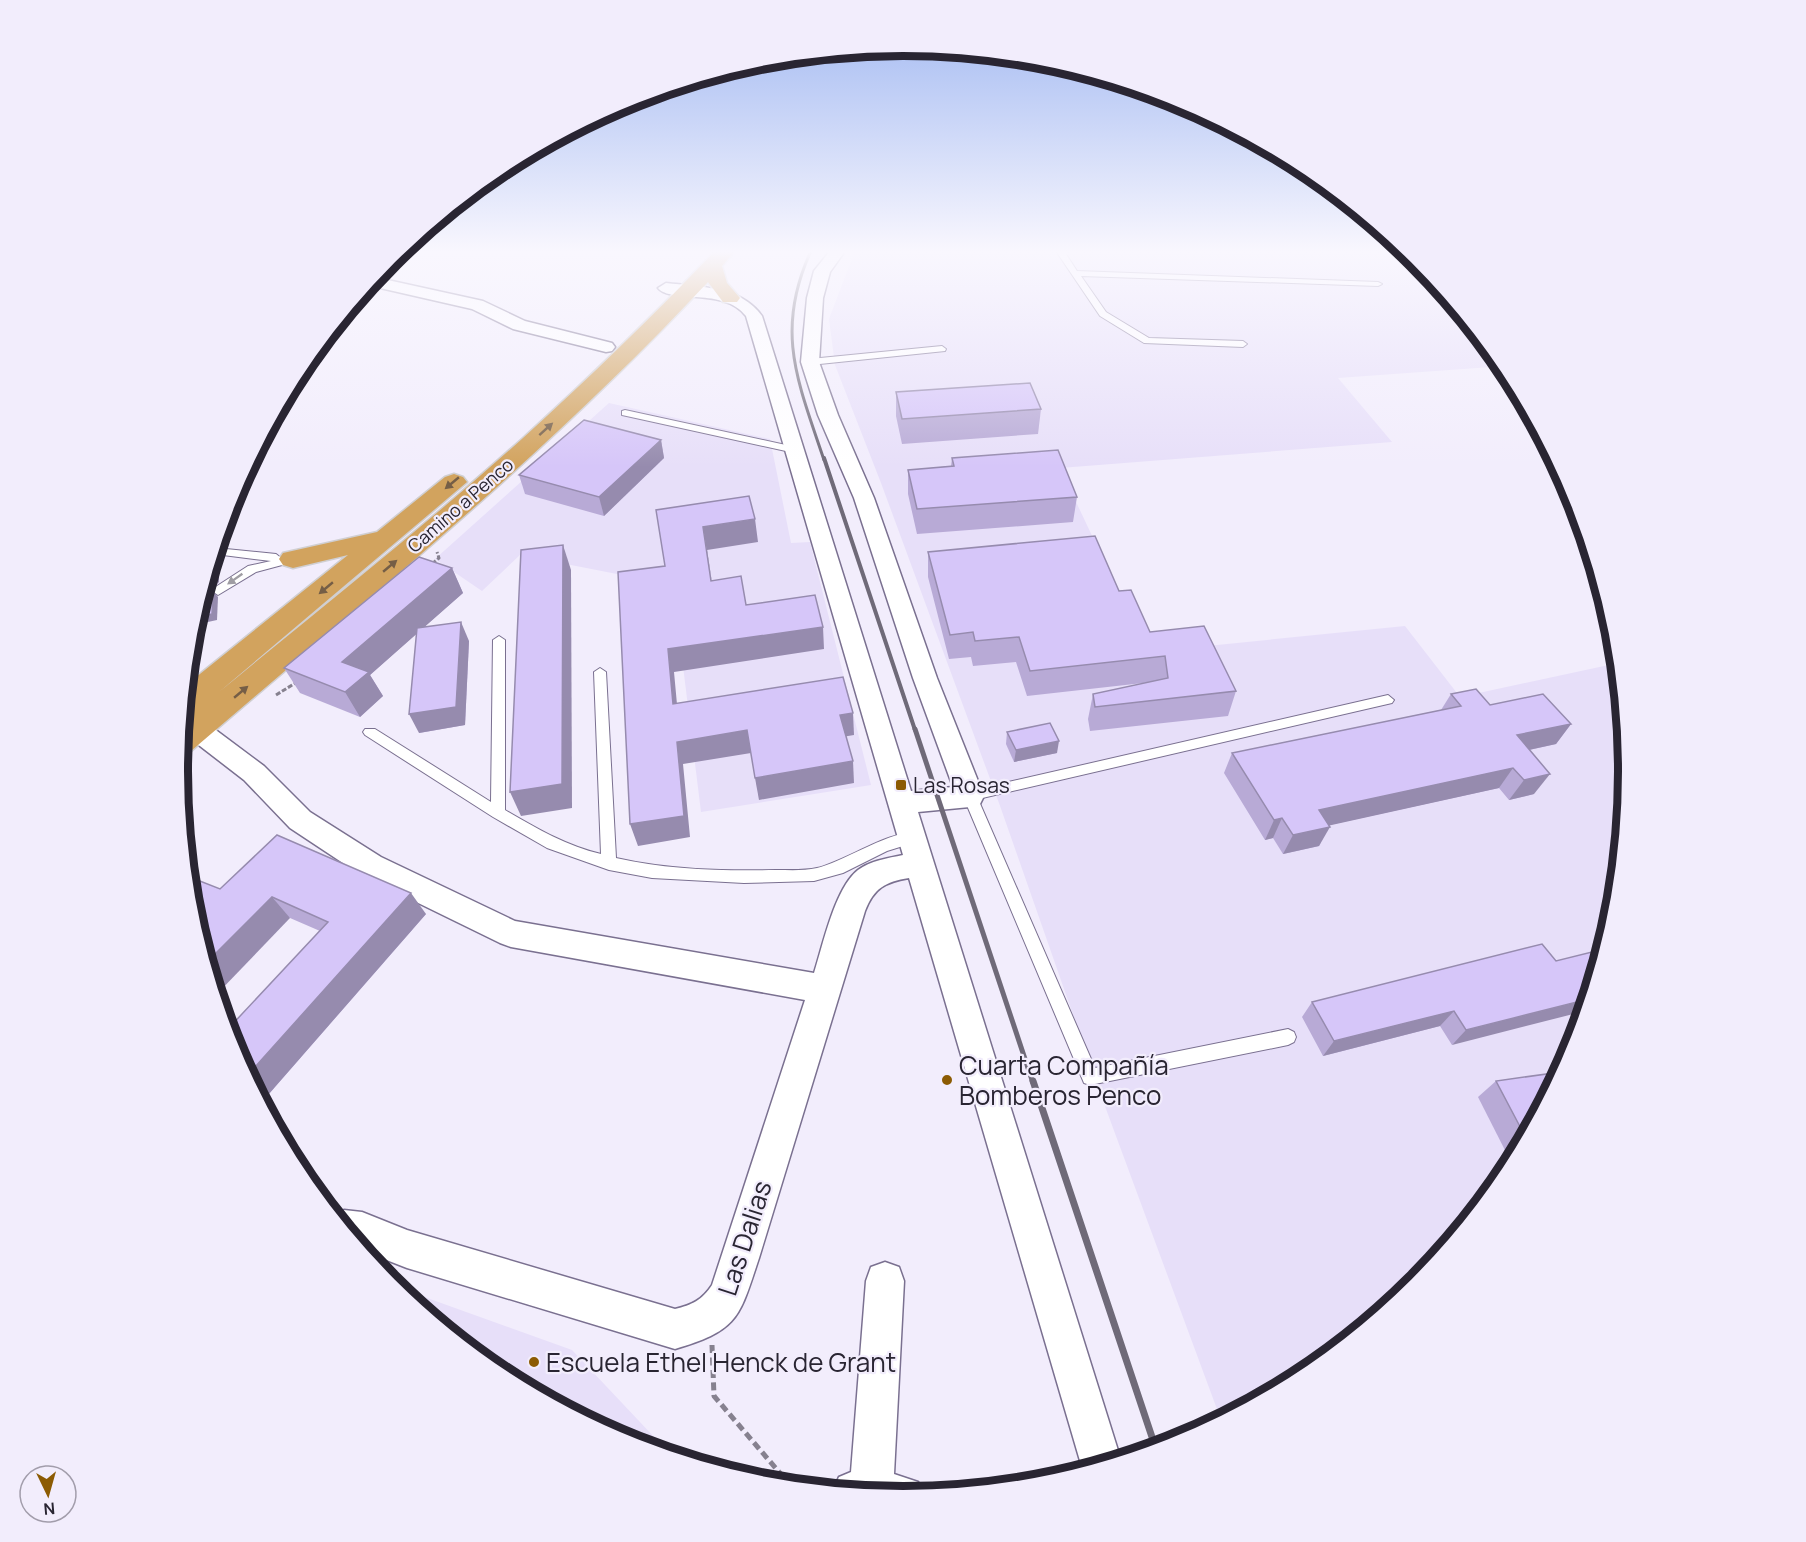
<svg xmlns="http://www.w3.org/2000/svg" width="1806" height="1542" viewBox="0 0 1806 1542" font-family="Manrope,sans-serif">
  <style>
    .built { fill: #e7dff9 }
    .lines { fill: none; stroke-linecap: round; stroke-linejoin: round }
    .service-casing { stroke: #7a7090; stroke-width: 2 }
    .minor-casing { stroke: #7a7090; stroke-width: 3 }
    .trunk-casing { stroke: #d0cfd2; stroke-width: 3 }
    .path-far1 { stroke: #86818f; stroke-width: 3; stroke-dasharray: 5 2; stroke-linecap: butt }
    .path { stroke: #86818f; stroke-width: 5; stroke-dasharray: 8 4.5; stroke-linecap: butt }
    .service { fill: #fff; fill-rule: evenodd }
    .minor { fill: #fff; fill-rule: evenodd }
    .trunk { fill: #d2a35e; fill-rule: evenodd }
    .rail-far3 { stroke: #6f6a78; stroke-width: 3 }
    .rail-far2 { stroke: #6f6a78; stroke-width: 4 }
    .rail-far1 { stroke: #6f6a78; stroke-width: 5 }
    .rail { stroke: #6f6a78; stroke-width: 7 }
    .wall { fill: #b8aad6 }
    .shaded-wall { fill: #968bae }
    .building { fill: #d6c6f9; stroke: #968bae; stroke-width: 1.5 }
    .oneway { fill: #755e46 }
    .oneway2 { fill: #9f9da3 }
    .poi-dot { fill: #8c5b03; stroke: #f2edfc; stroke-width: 2 }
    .labels { text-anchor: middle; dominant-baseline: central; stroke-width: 4.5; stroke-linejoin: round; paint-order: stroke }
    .far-street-label { font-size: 18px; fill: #292532; stroke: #f2edfc }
    .poi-label { font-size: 21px; fill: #292532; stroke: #f2edfc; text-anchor: start }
    .near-poi-label { font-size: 26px; fill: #292532; stroke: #f2edfc; text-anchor: start }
    .near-street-label { font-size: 26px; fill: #292532; stroke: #f2edfc }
    .rim { fill: none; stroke: #292532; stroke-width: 8 }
  </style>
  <rect width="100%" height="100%" fill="#f2edfc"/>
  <!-- built -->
  <g class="built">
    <polygon points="855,251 1409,251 1417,258 1505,366 1338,378 1392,442 1060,468 1147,652 1405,626 1460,697 1618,663 1629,771 1615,913 1574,1049 1506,1175 1416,1285 1306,1375 1221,1420 1106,1109 999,803 881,483 835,365 829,319"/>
    <polygon points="609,403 770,439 791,543 810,542 871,785 701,812 673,585 520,555 482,591 435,559"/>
    <polygon points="391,1285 572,1350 656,1439 679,1458 625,1442 499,1374"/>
  </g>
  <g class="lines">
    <defs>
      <g id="service">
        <polygon points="1056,251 1064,251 1077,271 1378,282 1382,284 1378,286 1081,276 1106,312 1149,338 1243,341 1247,344 1243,347 1144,343 1100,316"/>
        <polygon points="942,346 946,349 945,351 810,365 806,362 810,359"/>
        <polygon points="625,410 795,447 800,450 795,453 622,415 622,411"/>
        <polygon points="216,548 276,554 281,558 293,555 299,559 297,561 256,572 218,595 212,591 214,588 248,566 271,561 215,554"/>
        <path d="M499,636L505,640V810C536,828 566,846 601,854L594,672L600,668L606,672L616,858C668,870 723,871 776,870C790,870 804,871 817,868C842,863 896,827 916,834L918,838L916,842L887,851L843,873L814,881L744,883L652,878L609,870L547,848L493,817L365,735L363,732L365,729H375L491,802L493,640Z"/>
        <polygon points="1388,695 1394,700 1392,703 978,799 1095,1068 1288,1029 1294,1032 1296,1037 1294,1042 1288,1045 1090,1085 1084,1083 963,796 965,792"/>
      </g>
      <g id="minor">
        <polygon points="397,251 410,251 408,254 390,258"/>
        <path d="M830,251H845L830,272L823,298L819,362L838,415L874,498L937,678L984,796L980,804L970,807L918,812L1121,1460L1083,1471L909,878C885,882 874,888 865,911L759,1258C739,1318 739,1330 675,1349L407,1268L361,1250L333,1215L344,1210L362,1212L407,1230L675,1309C692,1305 702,1300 712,1285L805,1000L511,947L500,943L361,875L290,828L244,780L187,736L183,729L187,722L196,719L205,722L264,766L310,812L381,857L515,921L814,973C823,945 835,888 858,870C870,861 888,858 903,855L746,316C724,287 671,304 658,288L666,283C700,287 741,286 762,316L911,791L953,787L913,678L854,498L818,415L801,362L807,298L814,271Z"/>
        <polygon points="374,277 483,301 525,321 612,343 615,347 612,351 606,352 513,329 472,309 367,285"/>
        <polygon points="885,1262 899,1267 904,1281 894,1474 918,1482 924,1495 903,1497 833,1490 839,1477 851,1472 866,1281 871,1267"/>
      </g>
      <path id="trunk" d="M715,251H735L722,266L727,283L740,298L737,302H723L708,282C549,452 368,599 191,751L179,754L182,723L193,713L182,716L185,686L348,555L293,568L283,565L279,559L283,553L377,532L445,477L454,474L463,477L467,482L219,692C321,608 425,526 523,438C589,378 653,316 715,251Z"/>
    </defs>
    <!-- service casing -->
    <use href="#service" class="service-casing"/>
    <!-- minor casing -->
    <use href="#minor" class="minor-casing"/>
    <!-- trunk casing -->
    <use href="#trunk" class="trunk-casing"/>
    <!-- path-far1 -->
    <g class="path-far1">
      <polyline points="432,564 439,558 437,552"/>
      <polyline points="276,695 297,682"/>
    </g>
    <!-- path -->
    <polyline class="path" points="712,1345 714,1396 791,1486"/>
    <!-- service -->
    <use href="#service" class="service"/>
    <!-- minor -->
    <use href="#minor" class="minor"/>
    <!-- trunk -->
    <use href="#trunk" class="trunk"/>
    <!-- rail-far3 -->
    <path class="rail-far3" d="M811,251C774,331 798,382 824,460"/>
    <!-- rail-far2 -->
    <polyline class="rail-far2" points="824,458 915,730"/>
    <!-- rail-far1 -->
    <polyline class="rail-far1" points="915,729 1033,1083"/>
    <!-- rail -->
    <polyline class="rail" points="1033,1081 1156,1449"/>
  </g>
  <!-- wall -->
  <g class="wall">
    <polygon points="896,392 1041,409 1038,434 902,444 896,416"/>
    <polygon points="661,440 664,458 604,516 525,494 519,475"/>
    <polygon points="952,458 1077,497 1073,522 917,534 908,494 908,470 951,466"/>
    <polygon points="928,552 1119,591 1150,632 1236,691 1228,716 1090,731 1088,719 1093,694 1152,682 1027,696 1016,662 973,666 971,657 949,659 928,577"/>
    <polygon points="452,568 463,593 424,627 469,641 465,725 419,733 417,633 370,675 383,696 360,717 300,693 284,668"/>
    <polygon points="1451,694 1490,705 1571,724 1556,744 1529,750 1534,794 1509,800 1499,788 1329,825 1319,846 1283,854 1273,838 1265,840 1224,773 1232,753 1441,710"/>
    <polygon points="1007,732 1057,753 1014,762 1006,744"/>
    <polygon points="220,889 426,914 261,1103 232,1049 320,931 290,918"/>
    <polygon points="1556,961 1452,1045 1440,1026 1323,1056 1302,1017 1312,1002"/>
    <polygon points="1561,1072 1512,1164 1478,1097 1496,1081"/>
  </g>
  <!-- shaded-wall -->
  <g class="shaded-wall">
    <polygon points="661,440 664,458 604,516 599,497"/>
    <polygon points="755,519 758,542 707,550 715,603 703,527"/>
    <polygon points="563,545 571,570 572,808 521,816 510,792"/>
    <polygon points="452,568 463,593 370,675 383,696 360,717 345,692 342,662"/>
    <polygon points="215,570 219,576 219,582 210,591 206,585"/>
    <polygon points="213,591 218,597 217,620 194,625 193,623 194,618"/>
    <polygon points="461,622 469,641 465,725 419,733 409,714"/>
    <polygon points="823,627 824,649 674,672 679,726 673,704 668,649"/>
    <polygon points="853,713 854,735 842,737 840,715"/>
    <polygon points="1571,724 1556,744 1502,756 1517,735"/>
    <polygon points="747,730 751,753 683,764 690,837 638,846 630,824 677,742"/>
    <polygon points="1059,741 1057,753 1014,762 1016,750"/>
    <polygon points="853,761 854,783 759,800 755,778"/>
    <polygon points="1513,768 1499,788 1309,830 1319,810"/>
    <polygon points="1550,774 1534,794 1509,800 1524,780"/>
    <polygon points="1282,818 1273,838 1265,840 1274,820"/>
    <polygon points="1330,827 1319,846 1283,854 1293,835"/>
    <polygon points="411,893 426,914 261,1103 247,1076"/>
    <polygon points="272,897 290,918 216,995 206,963"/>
    <polygon points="1589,999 1585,1011 1452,1045 1466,1030"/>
    <polygon points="1454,1011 1440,1026 1323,1056 1334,1041"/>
  </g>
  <!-- building -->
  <g class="building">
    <polygon points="1030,383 1041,409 902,419 896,392"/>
    <polygon points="584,420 661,440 599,497 519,475"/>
    <polygon points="1058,450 1077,497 917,509 908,470 954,466 952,458"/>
    <polygon points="749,496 755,519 703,527 711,581 741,576 746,605 815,595 823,627 668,649 673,704 843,677 853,713 840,715 853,761 755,778 747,730 677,742 684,816 630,824 618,572 665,566 656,510"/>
    <polygon points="1095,536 1119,591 1131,590 1150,632 1204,626 1236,691 1095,707 1093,694 1168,678 1165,656 1030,671 1019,637 975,641 973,632 950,635 928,552"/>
    <polygon points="563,545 562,784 510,792 521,550"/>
    <polygon points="419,557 452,568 342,662 369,672 345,692 284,668"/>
    <polygon points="215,570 214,576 206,585 213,591 212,614 194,618 209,571"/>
    <polygon points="461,622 456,707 409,714 417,628"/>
    <polygon points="1476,689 1490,705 1543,694 1571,724 1517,735 1550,774 1524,780 1513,768 1319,810 1330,827 1293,835 1282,818 1274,820 1232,753 1461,706 1451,694"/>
    <polygon points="1050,723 1059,741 1016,750 1007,732"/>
    <polygon points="277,835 411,893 247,1076 232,1049 227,1030 328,922 272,897 206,963 191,912 187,876 220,889"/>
    <polygon points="1542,944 1556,961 1604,949 1589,999 1466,1030 1454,1011 1334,1041 1312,1002"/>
    <polygon points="1561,1072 1526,1138 1496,1081"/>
  </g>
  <!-- one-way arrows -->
  <defs><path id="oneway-solid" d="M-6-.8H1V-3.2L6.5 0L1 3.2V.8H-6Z" transform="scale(1.5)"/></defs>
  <g class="oneway">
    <use href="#oneway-solid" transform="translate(546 429) rotate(-42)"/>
    <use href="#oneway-solid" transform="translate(452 483) rotate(140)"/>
    <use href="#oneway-solid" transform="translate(390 566) rotate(-40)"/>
    <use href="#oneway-solid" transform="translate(326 588) rotate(140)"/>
    <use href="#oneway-solid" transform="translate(241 692) rotate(-40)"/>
  </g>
  <use class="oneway2" href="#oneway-solid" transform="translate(235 579) rotate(145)"/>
  <!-- sky -->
  <linearGradient id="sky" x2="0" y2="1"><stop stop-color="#9fb7f1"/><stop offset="0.54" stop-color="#f9f7fe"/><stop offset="1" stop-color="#f9f7fe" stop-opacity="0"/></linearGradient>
  <rect width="1806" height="467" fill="url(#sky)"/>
  <!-- markers -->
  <g class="poi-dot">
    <rect x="895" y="779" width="12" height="12" rx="3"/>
    <circle cx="947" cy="1080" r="6"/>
    <circle cx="534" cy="1362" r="6"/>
  </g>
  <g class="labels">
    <!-- far-street labels -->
    <g class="far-street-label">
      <text transform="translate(460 505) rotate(-41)">Camino a Penco</text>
    </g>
    <!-- poi labels -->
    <g class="poi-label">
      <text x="913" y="785">Las Rosas</text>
    </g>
    <!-- near-poi labels -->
    <g class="near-poi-label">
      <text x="959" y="1065">Cuarta Compañía<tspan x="959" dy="30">Bomberos Penco</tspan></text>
      <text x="546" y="1362">Escuela Ethel Henck de Grant</text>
    </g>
    <!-- near-street labels -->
    <g class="near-street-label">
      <text transform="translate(744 1238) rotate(-72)">Las Dalias</text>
    </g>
  </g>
  <!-- crop -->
  <path d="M0 0H1806V1542H0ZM188 771a715 715 0 1 1 1430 0a715 715 0 1 1-1430 0Z" fill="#f2edfc" fill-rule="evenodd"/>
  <path class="rim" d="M188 771a715 715 0 1 1 1430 0a715 715 0 1 1-1430 0Z"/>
  <!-- north arrow -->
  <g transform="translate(48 1494) rotate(175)"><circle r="28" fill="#f2edfc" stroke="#a29dab" stroke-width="1.5"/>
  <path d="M0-4.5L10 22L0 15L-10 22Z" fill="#8c5b03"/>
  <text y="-9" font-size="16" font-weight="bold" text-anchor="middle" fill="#292532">N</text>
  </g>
</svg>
